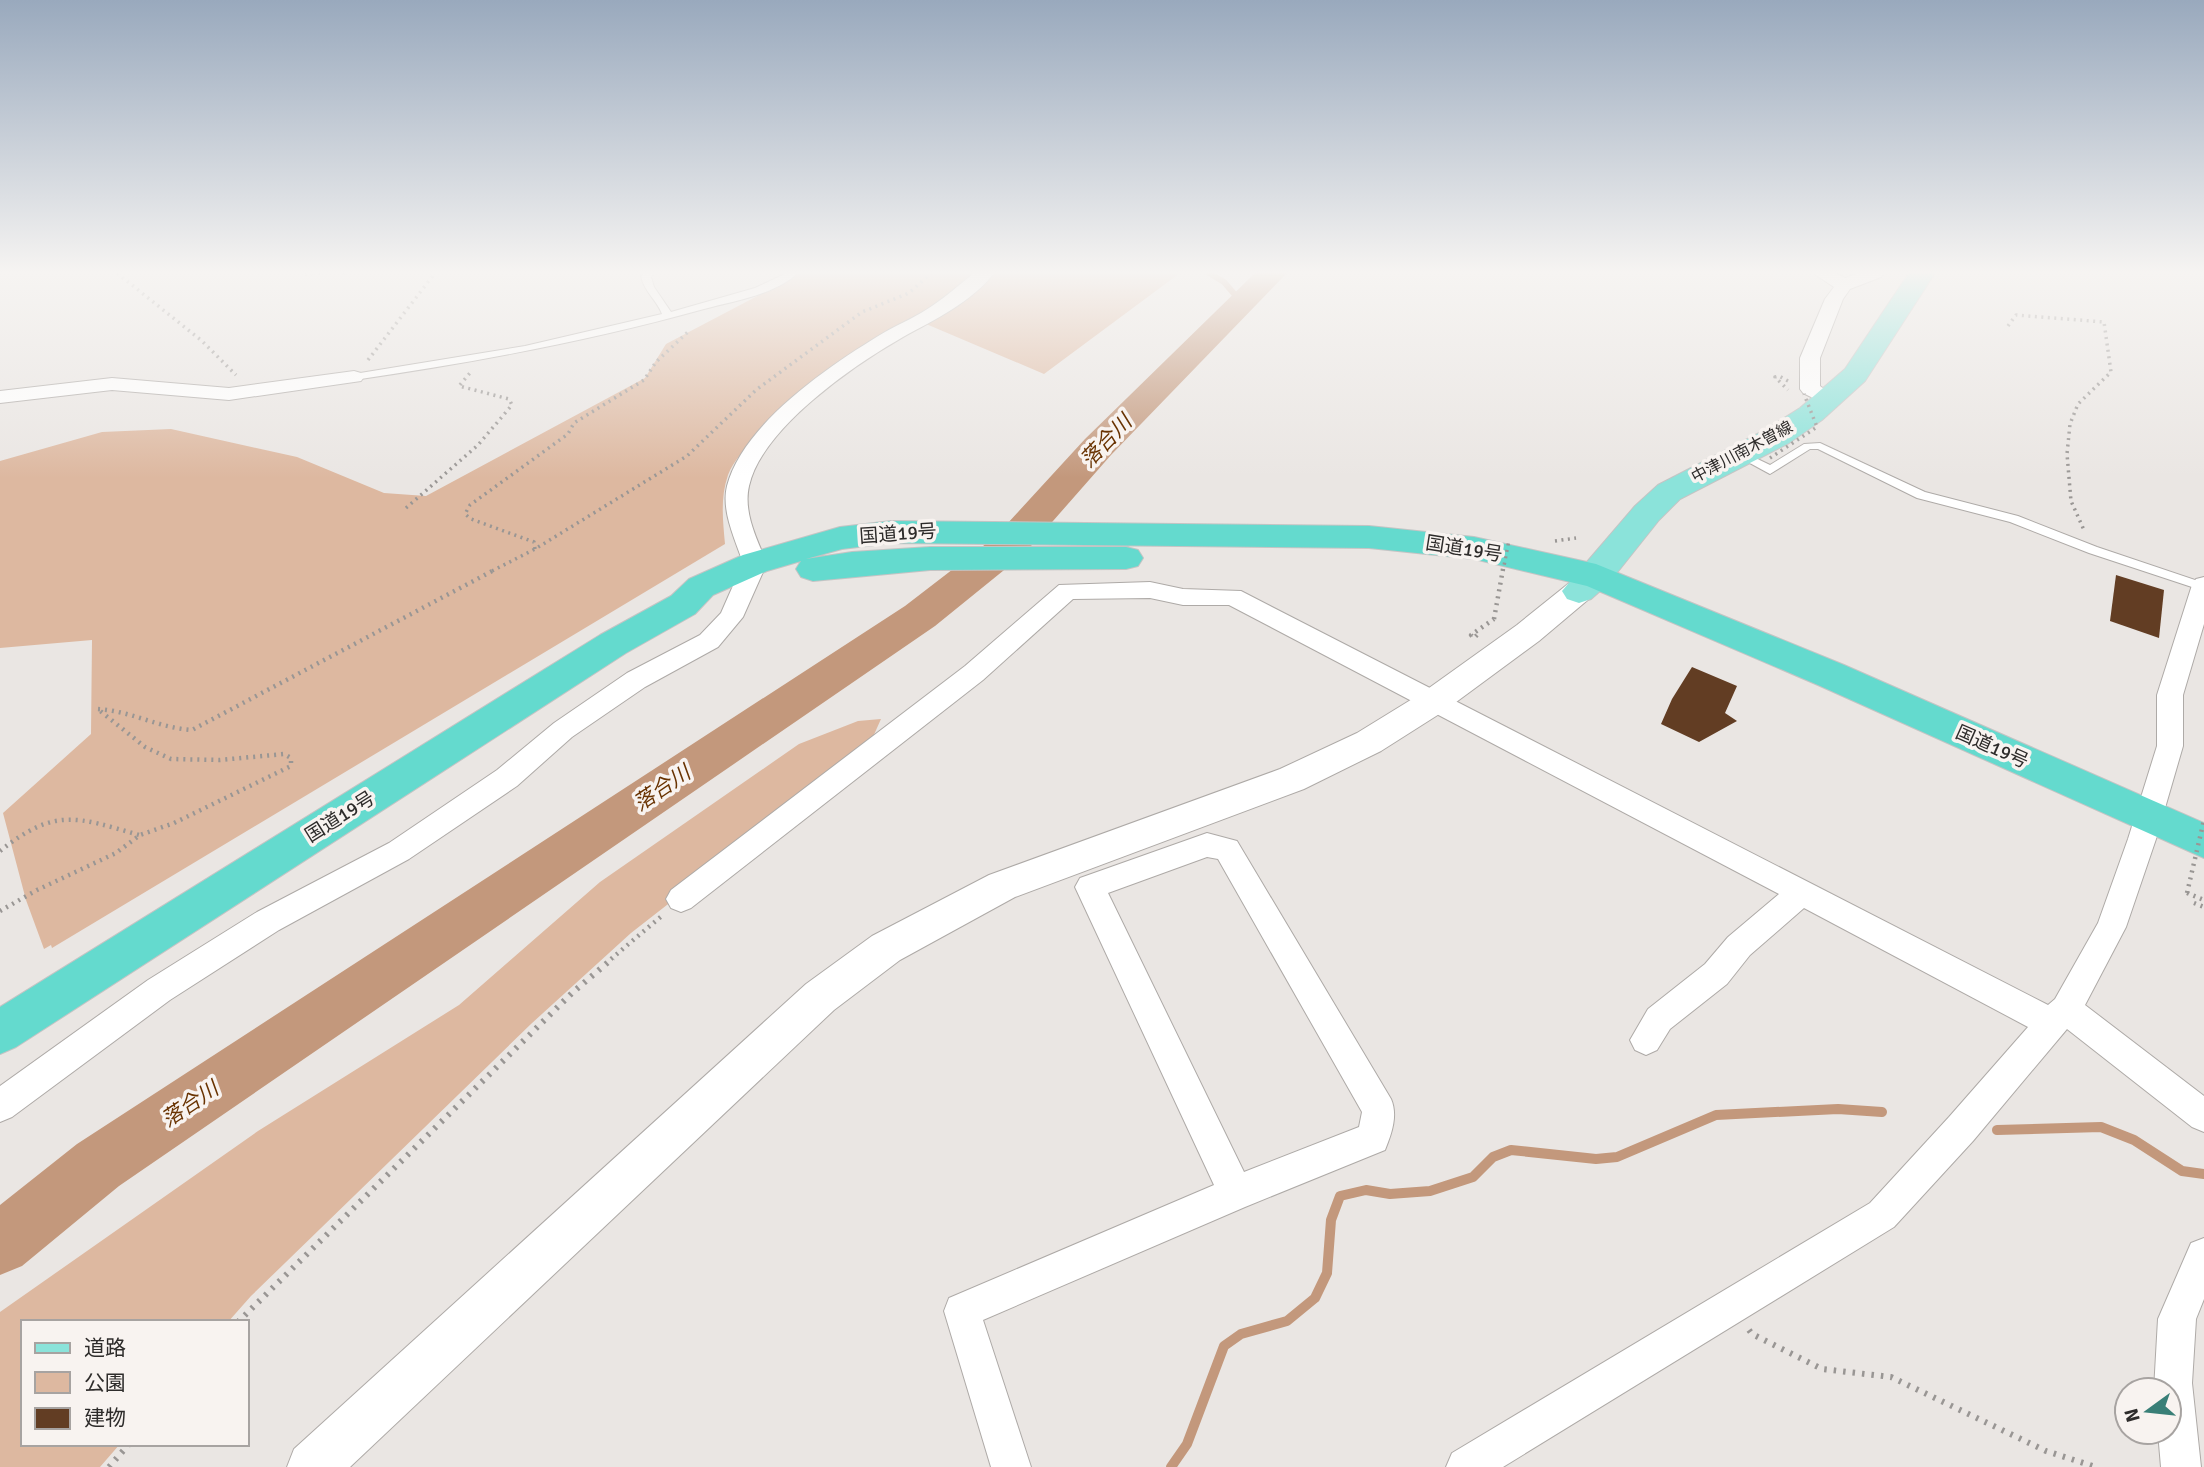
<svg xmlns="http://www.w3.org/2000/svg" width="2204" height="1467" viewBox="0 0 2204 1467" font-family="Signika,'Noto Sans JP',sans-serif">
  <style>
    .green { fill: #ddb8a0 }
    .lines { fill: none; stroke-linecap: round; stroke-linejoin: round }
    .stream-far1 { stroke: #c3987c; stroke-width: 6 }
    .stream { stroke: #c3987c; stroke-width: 10 }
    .river { fill: #c3987c; fill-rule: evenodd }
    .building { fill: #623d23 }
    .service-casing { stroke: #aeaaa7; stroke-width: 2 }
    .minor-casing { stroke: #aeaaa7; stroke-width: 2 }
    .tertiary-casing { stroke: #aeaaa7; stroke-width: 2 }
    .primary-casing { stroke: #c4c4c4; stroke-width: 2 }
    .trunk-casing { stroke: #c4c4c4; stroke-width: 2 }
    .path-far2 { stroke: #999694; stroke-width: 3.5; stroke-dasharray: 2 4.5; stroke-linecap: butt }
    .path-far1 { stroke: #999694; stroke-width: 4.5; stroke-dasharray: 2 5; stroke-linecap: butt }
    .path { stroke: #999694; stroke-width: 6; stroke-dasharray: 2.5 7; stroke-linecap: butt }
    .service { fill: #fff; fill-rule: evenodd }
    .minor { fill: #fff; fill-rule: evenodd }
    .tertiary { fill: #fff; fill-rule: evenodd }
    .primary { fill: #8be3da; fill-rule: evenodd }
    .trunk { fill: #64dace; fill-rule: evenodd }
    .path-bridge-far1 { stroke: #999694; stroke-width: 3.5; stroke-dasharray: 2 4.5; stroke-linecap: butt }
    .path-bridge { stroke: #999694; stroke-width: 4.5; stroke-dasharray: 2 5; stroke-linecap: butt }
    .labels { text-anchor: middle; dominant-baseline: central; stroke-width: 7; stroke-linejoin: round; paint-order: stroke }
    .far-street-label { font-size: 16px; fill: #2e2c2b; stroke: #f8f3f0 }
    .street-label { font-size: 19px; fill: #2e2c2b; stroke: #f8f3f0 }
    .water-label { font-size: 21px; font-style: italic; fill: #693302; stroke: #f8f3f0 }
  </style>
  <rect width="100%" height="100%" fill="#eae6e3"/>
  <!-- green -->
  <g class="green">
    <path d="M801,273H1180L1044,374L912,318C868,351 746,427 728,475C720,498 723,521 725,544L52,948L51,945L44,949L26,900L3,813L91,734L92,640L0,648V461L102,432L171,429L297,457L384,493L426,496L645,378L666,344Z"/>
    <polygon points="881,719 868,748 631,933 531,1024 251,1296 228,1322 23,1322 23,1444 120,1444 100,1467 0,1467 0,1312 258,1131 459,1005 600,882 799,744 858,721"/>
  </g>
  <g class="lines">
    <!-- stream-far1 -->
    <polyline class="stream-far1" points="1209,273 1224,282 1242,303"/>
    <!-- stream -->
    <g class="stream">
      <polyline points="1997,1130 2101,1127 2134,1140 2182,1171 2204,1174"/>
      <polyline points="1171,1467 1187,1444 1224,1346 1241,1334 1287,1321 1315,1298 1327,1273 1331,1220 1340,1196 1366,1190 1390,1194 1430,1191 1473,1177 1493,1157 1511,1150 1596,1159 1617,1157 1716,1115 1838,1109 1882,1112"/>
    </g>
    <!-- river -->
    <polygon class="river" points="1255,273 1287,273 1111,455 1024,554 935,626 119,1186 22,1266 0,1275 0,1205 77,1144 905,606 996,536 1085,439"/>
  </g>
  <!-- building -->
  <g class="building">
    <polygon points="2116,575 2164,590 2159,638 2110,621"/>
    <polygon points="1692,667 1737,686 1725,713 1737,721 1699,742 1661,724 1672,699"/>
  </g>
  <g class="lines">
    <defs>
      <g id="service">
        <path d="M644,273H654L651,277L654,287L671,312L755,288L787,273H798C774,295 734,301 704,309C589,341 472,363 354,380L349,377L354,374L525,346L662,314C657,300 644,292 641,276Z"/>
        <polygon points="1820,443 1925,492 2018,516 2097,547 2204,583 2204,591 2089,553 2010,522 1917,498 1818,449 1810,449 1770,474 1737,456 1739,454 1747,454 1770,465 1804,444"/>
      </g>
      <g id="minor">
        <path d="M974,273H994C972,302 934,320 903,337C854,365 762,428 749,486C743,512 757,540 767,563L743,617L718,647L645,687L572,737L517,786L409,859L279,930L170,1000L12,1117L0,1122V1086L148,980L257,912L389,843L497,770L554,723L627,673L700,635L721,613L743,563C735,539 721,511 727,486C743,423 833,363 885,332C901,323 918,316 932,306C947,296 960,284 974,273Z"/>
        <polygon points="1813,273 1835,273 1845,278 1859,273 1884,273 1881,277 1850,289 1843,299 1820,358 1820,386 1837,399 1834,403 1827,405 1803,393 1800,389 1800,358 1825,299 1834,287"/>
        <polygon points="354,371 361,373 364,377 361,381 229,400 112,390 0,403 0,391 112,378 229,388"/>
        <polygon points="2204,577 2204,624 2183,695 2183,746 2156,839 2126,927 2085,1005 2204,1096 2204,1132 2192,1127 2067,1029 1973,1141 1894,1227 1503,1467 1446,1467 1452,1453 1870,1203 1949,1117 2028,1027 1804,908 1750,955 1727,984 1670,1029 1657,1050 1646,1055 1635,1050 1630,1040 1648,1009 1705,964 1728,937 1779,894 1229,605 1183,605 1150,598 1073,599 983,680 691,908 681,912 671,908 666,899 671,890 965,666 1059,585 1150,582 1183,589 1241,591 2048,1005 2055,999 2098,923 2128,839 2157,746 2157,695 2192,585 2196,579"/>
        <path d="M1207,833L1237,841L1391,1099C1398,1115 1392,1133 1385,1150L1245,1207L983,1320L1031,1467H991L944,1311L949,1298L1214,1185L1075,887L1080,878ZM1207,857L1218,859L1362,1112L1359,1127L1244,1172L1108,893Z"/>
        <polygon points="2204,1238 2204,1299 2196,1319 2192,1383 2201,1467 2161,1467 2158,1432 2169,1432 2169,1390 2154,1390 2158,1319 2191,1243"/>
      </g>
      <polygon id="tertiary" points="1579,581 1590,584 1594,591 1590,598 1539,641 1444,711 1381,751 1304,789 1015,897 900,960 834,1010 350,1467 287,1467 294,1449 806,984 872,936 989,875 1280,769 1357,733 1422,693 1517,625 1568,584"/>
      <polygon id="primary" points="1909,273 1935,273 1865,381 1822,420 1789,443 1680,499 1659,520 1608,584 1591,599 1579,603 1567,599 1562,591 1635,506 1658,485 1767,429 1800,408 1845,369"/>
      <polygon id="trunk" points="891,521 1369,526 1474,537 1596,564 1844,665 2204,823 2204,858 1818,685 1587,586 1474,559 1369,548 891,543 842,549 806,559 852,552 930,547 1126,547 1138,550 1143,558 1138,566 1126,569 930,570 813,581 801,577 796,569 801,561 767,571 713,595 695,614 626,653 16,1047 0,1054 0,1007 600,635 671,596 689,579 743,555 840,527"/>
    </defs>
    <!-- service casing -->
    <use href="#service" class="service-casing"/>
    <!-- minor casing -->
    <use href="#minor" class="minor-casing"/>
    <!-- tertiary casing -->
    <use href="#tertiary" class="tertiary-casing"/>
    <!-- primary casing -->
    <use href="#primary" class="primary-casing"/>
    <!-- trunk casing -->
    <use href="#trunk" class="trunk-casing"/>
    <!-- path-far2 -->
    <g class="path-far2">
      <polyline points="117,273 202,341 236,375"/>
      <polyline points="343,273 353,273"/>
      <polyline points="305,274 323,273"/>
      <polyline points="2008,326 2016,315 2104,322 2111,372 2078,404 2070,424 2067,454 2071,501 2084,530"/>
      <polyline points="368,360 435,273"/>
      <polyline points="1788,381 1779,376 1775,377 1788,390"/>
      <polyline points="406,508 478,445 512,405 509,399 459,386 470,373"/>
      <polyline points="1555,541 1576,538"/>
      <polyline points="535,549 534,542 471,519 465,514 470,505 568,434 574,423 644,380 656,362 690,330"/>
      <polyline points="492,571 535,549 687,456 756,390 862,312 909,293 931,273"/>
    </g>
    <!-- path-far1 -->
    <g class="path-far1">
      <polyline points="1477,635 1474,638 1471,635 1494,619"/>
      <path d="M98,709C131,711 159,728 192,730L496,569"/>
      <path d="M0,851C55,807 77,817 139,835"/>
      <polyline points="2187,893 2204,900"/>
      <polyline points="2194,903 2204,907"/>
      <polyline points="0,911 37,890 116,853 140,835 174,823 291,766 291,758 284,754 220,760 171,759 145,747 99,710"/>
      <polyline points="611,959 664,914"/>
    </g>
    <!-- path -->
    <g class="path">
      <polyline points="238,1322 572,993 613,958"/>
      <polyline points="1749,1330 1752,1334 1822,1369 1891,1377 2046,1451 2096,1467"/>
      <polyline points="109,1467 129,1444"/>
    </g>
    <!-- service -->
    <use href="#service" class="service"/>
    <!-- minor -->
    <use href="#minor" class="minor"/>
    <!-- tertiary -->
    <use href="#tertiary" class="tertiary"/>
    <!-- primary -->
    <use href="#primary" class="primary"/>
    <!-- trunk -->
    <use href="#trunk" class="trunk"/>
    <!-- path-bridge-far1 -->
    <g class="path-bridge-far1">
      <polyline points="1770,458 1817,427 1804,394"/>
      <polyline points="1503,571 1509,540"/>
    </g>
    <!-- path-bridge -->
    <g class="path-bridge">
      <polyline points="1494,619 1503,569"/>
      <polyline points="2187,893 2204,820"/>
    </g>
  </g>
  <!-- sky -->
  <linearGradient id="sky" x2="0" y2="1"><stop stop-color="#99a9bd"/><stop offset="0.57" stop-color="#f6f4f2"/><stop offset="1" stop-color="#f6f4f2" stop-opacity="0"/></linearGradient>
  <rect width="2204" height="478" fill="url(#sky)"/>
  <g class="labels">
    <!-- far-street labels -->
    <g class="far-street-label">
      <text transform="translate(1742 452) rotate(-28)">中津川南木曽線</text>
    </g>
    <!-- street labels -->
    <g class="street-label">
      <text transform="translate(898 534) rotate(-4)">国道19号</text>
      <text transform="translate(1464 549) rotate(9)">国道19号</text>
      <text transform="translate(1992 747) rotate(24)">国道19号</text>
      <text transform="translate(340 817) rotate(-32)">国道19号</text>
    </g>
    <!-- water labels -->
    <g class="water-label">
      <text transform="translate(1106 441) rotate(-46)">落合川</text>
      <text transform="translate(662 788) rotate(-34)">落合川</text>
      <text transform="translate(190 1104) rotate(-34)">落合川</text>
    </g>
  </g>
  <!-- legend -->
  <rect x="21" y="1320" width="228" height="126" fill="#f8f3f0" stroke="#a7a3a1" stroke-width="2"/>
  <rect x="35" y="1343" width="35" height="10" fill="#8be3da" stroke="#a7a3a1" stroke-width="2"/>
  <text x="84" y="1355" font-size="21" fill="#2e2c2b">道路</text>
  <rect x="35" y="1372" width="35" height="21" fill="#ddb8a0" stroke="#a7a3a1" stroke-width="2"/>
  <text x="84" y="1390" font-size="21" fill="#2e2c2b">公園</text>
  <rect x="35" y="1408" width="35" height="21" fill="#623d23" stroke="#a7a3a1" stroke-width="2"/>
  <text x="84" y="1425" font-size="21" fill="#2e2c2b">建物</text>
  <!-- north arrow -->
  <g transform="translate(2148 1411) rotate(255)"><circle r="33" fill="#f8f3f0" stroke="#a7a3a1" stroke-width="2"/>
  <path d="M0-5L12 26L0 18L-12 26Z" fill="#397f77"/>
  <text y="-10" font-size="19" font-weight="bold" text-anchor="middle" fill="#2e2c2b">N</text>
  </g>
</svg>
